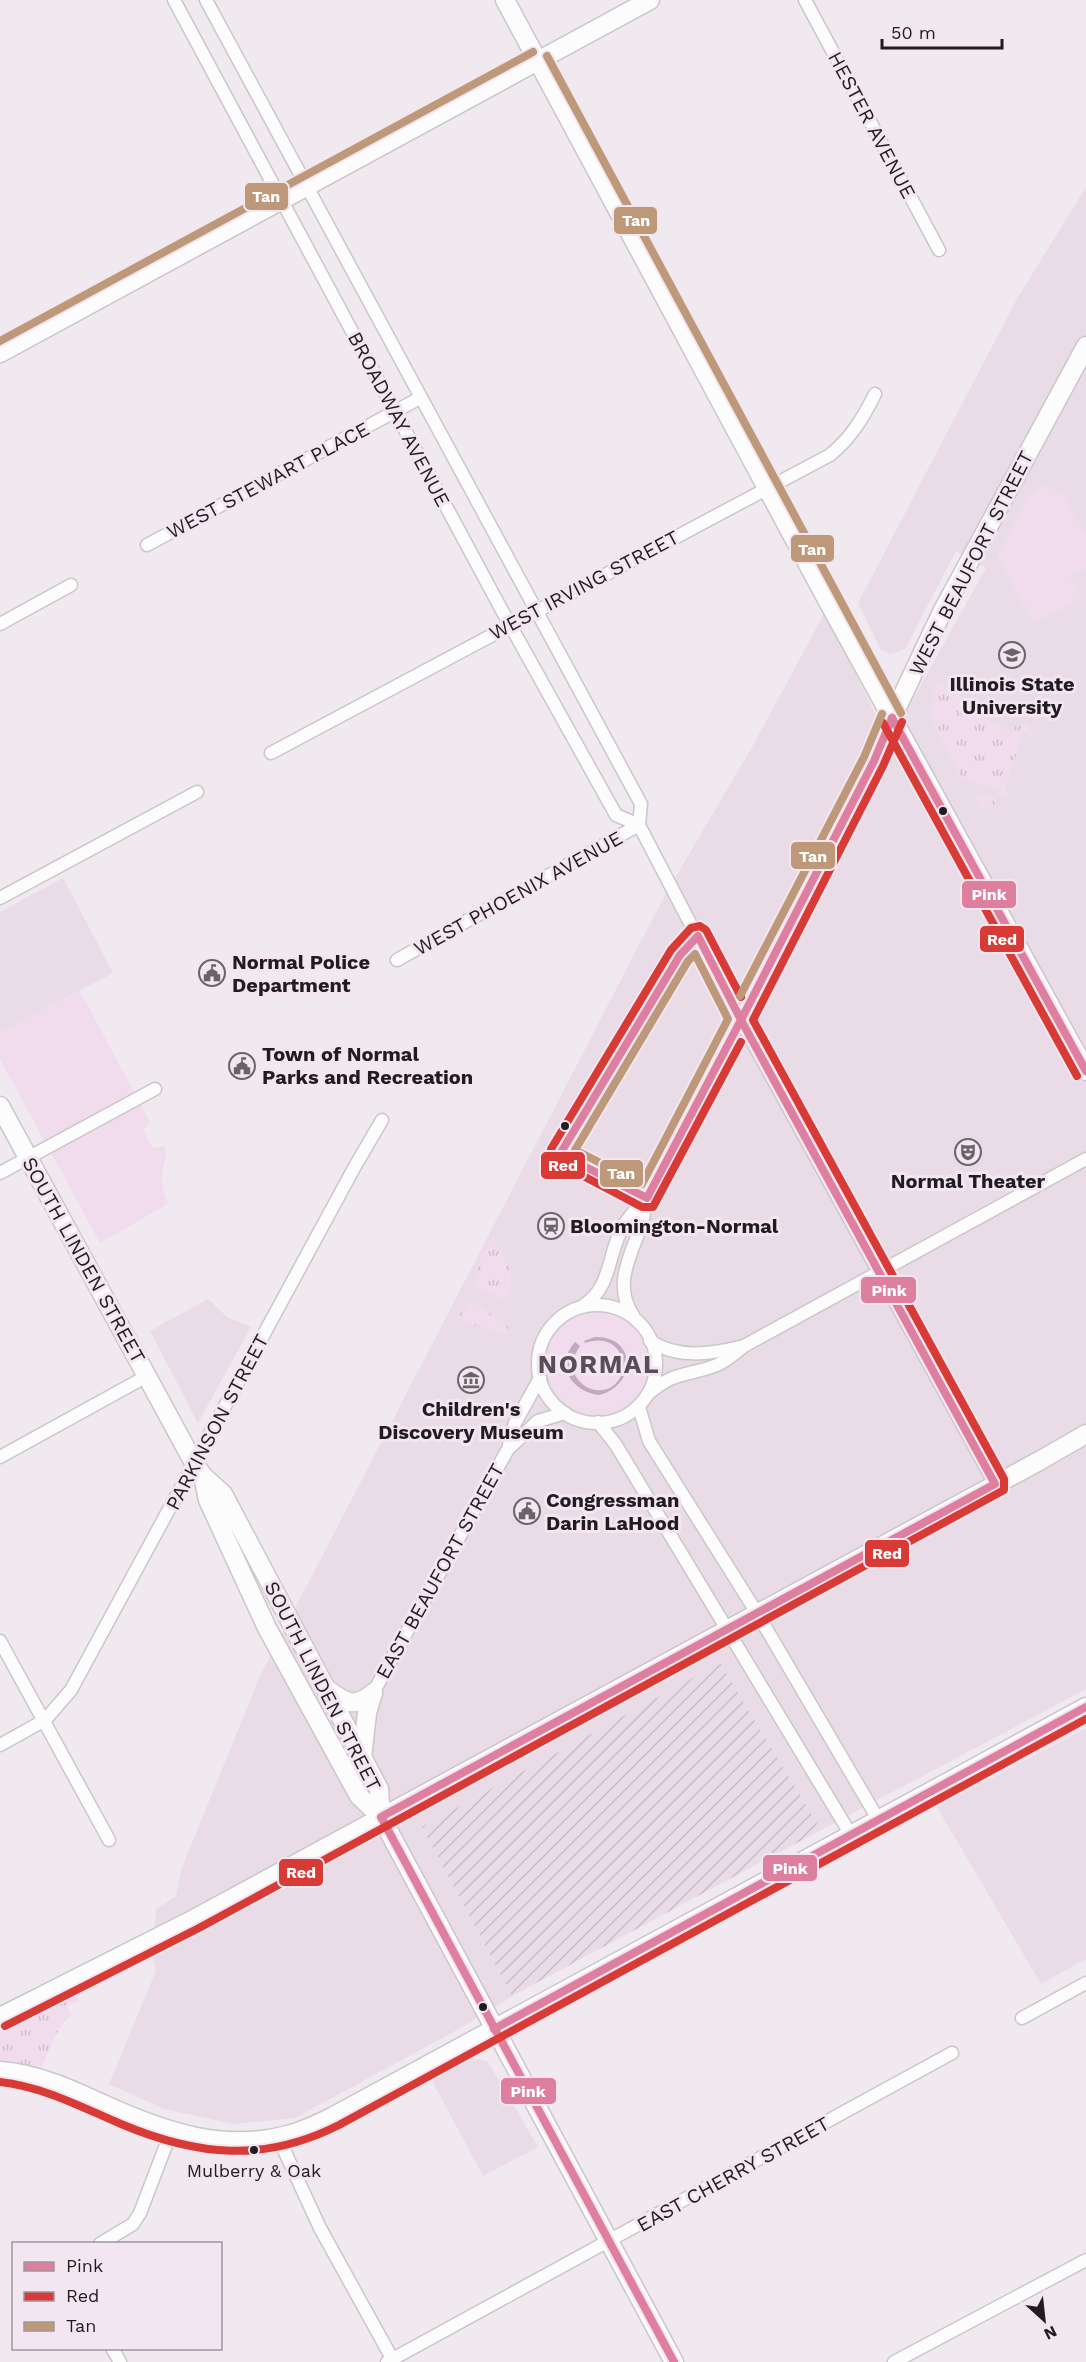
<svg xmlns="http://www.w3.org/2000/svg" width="1086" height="2362" viewBox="0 0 1086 2362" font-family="'Work Sans',sans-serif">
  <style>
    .built { fill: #e9dce7 }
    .industrial { fill: url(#industrial-furrows) }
    .grass { fill: url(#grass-tufts) }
    .park { fill: #f1dcee }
    .water { fill: #c2a9bf }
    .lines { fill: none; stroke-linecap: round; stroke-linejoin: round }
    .street-casing { stroke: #cbc6ca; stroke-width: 15 }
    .secondary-casing { stroke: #cbc6ca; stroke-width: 21 }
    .street { stroke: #fdfcfd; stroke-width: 12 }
    .secondary { stroke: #fdfcfd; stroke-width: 18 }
    .bus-1-casing { stroke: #f3e6f1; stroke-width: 12 }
    .bus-2-casing { stroke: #f3e6f1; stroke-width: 12 }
    .bus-3-casing { stroke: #f3e6f1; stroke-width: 12 }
    .bus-1 { stroke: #de7f9f; stroke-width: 8 }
    .bus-2 { stroke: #d83b35; stroke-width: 8 }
    .bus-3 { stroke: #bd997a; stroke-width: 8 }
    .bus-dot { fill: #211c20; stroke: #f3e6f1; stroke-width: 2 }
    .labels { text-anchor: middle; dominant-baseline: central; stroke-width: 6; stroke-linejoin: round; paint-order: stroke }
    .bus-label { font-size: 18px; fill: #211c20; stroke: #f3e6f1 }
    .street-label { font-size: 20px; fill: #211c20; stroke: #f3e6f1 }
    .poi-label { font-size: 20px; font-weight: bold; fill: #211c20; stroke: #f3e6f1; text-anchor: start }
    .district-label { font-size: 26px; font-weight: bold; letter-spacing: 1.5px; fill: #594e57; stroke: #f3e6f1 }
    .line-badge { stroke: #f3e6f1; stroke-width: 2 }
    .badge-label { font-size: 16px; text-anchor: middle; font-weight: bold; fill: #fff }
  </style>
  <defs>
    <pattern id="industrial-furrows" width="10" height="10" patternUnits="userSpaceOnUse" patternTransform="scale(1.5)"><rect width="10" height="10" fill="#e9dce7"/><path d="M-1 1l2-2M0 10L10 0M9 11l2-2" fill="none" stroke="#c8bcc6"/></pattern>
    <pattern id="grass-tufts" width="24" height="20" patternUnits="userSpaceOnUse" patternTransform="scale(1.5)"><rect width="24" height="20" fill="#f1dcee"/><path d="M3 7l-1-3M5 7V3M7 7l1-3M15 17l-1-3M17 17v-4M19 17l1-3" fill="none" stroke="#cebccc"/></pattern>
  </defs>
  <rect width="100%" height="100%" fill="#f0e9ef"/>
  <!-- built -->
  <g class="built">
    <polygon points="1086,187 1086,1689 821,1830 720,1664 422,1827 512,1996 464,2026 295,2118 234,2124 164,2109 109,2084 156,1971 152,1955 156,1909 176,1896 181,1870 260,1676 665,895 755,742 825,612 889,742 986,568 956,551 905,649 890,654 881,650 858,603 1017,299"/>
    <polygon points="63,878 113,973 0,1033 0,912"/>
    <polygon points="208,1299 227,1317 251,1327 198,1423 150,1331"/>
    <polygon points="1086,1728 1086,1959 1041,1984 937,1807"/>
    <polygon points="478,2059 486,2061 491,2067 538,2147 483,2176 431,2079 464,2060"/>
  </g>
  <!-- industrial -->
  <polygon class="industrial" points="720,1663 821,1830 512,1996 422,1827"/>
  <!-- grass -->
  <g class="grass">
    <polygon points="942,683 961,696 963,702 1011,733 1016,726 1027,724 1033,736 1024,730 1005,789 1011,795 1007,797 996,794 997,790 962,779 932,722 933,688 934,685"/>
    <polygon points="979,794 997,799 997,803 983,810 975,802"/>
    <polygon points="493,1237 511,1272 511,1296 508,1295 503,1300 474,1285 478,1271 476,1268"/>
    <path d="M472,1301L508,1327L507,1334C490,1328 472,1327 456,1318Z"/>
    <path d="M76,1994L79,2000L67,2007L72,2015C56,2027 50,2050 42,2067L0,2061V2028Z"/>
  </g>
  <!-- park -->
  <g class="park">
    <polygon points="1044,484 1064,496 1086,536 1086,568 1070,576 1081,598 1034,624 997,556 1027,498"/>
    <path d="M80,991L150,1122L144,1128V1132L153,1148L164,1146C169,1156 163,1164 162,1175C162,1185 164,1195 168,1204L100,1243L0,1059V1033Z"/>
    <circle cx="598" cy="1363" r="51"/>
  </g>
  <!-- water -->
  <path class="water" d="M595,1337C637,1336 637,1386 599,1395C572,1392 554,1365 575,1342L580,1346C555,1381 605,1408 621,1376C623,1370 624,1364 622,1358C617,1341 600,1337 585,1343L584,1341Z"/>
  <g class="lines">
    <defs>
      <g id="street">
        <polyline points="174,0 499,605 616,815 639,825"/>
        <polyline points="206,0 641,804 639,825 740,1019 995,1484"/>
        <polyline points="805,0 939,250"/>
        <polyline points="147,545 420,398"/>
        <polyline points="0,624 71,585"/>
        <path d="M271,753L830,455C851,438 863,418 875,394"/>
        <polyline points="0,898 197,792"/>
        <polyline points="397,960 639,825"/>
        <polyline points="0,1173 155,1089"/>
        <path d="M584,1305C609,1289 608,1260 619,1235C625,1220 636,1209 647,1198"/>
        <circle cx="597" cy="1364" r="59"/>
        <path d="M633,1315C613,1286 630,1256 641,1226C644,1217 645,1207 647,1198L874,761L892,718"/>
        <path d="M650,1341C678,1359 710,1354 740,1347"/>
        <path d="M647,1395C675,1370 686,1377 717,1365C727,1361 735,1353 744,1346L1086,1159"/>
        <polyline points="639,1407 649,1441 757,1613 878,1819"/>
        <polyline points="598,1422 616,1445 851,1835"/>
        <polyline points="509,1445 515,1423 540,1378"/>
        <polyline points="0,1457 147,1376"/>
        <polyline points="0,1641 109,1840"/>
        <polyline points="373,1693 508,1449 538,1421 565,1413"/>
        <polyline points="0,1745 45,1720 71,1690 354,1168 382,1120"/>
        <polyline points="1022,2018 1086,1983"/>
        <polyline points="278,2137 320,2228 394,2362"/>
        <polyline points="100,2244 133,2224 140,2213 171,2132"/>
        <polyline points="112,2348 120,2362"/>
        <polyline points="387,2362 952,2053"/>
        <polyline points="894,2362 1086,2260"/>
      </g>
      <g id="secondary">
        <polyline points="505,0 825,596 1086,1071"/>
        <polyline points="0,353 650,0"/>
        <polyline points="892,718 942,612 1086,346"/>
        <polyline points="0,1106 194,1463 203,1476 223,1494 379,1789 381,1817"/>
        <polyline points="203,1476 208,1500 267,1628 359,1796 381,1817 674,2362"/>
        <path d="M327,1689C344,1702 355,1709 373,1693"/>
        <polyline points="362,1758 367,1713 373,1693"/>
        <polyline points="0,2017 194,1919 1039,1461 1086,1434"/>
        <path d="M0,2071C38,2074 71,2089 105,2105C164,2132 226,2153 291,2134C306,2130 320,2123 334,2116L1086,1707"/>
      </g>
    </defs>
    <!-- street casing -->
    <use href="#street" class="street-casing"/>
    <!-- secondary casing -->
    <use href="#secondary" class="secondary-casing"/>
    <!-- street -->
    <use href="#street" class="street"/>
    <!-- secondary -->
    <use href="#secondary" class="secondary"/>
    <defs>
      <g id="bus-1">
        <polyline points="892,718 1086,1071"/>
        <polygon points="698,936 741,1020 647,1198 560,1154 680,955"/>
        <polyline points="741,1020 874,761 892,718"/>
        <polyline points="494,2029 1086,1707"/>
        <polyline points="674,2362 381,1817 995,1484 741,1020"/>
      </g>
      <g id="bus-2">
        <polyline points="883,723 1077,1076"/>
        <polyline points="741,997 706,930 700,926 691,928 671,950 551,1149 551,1159 642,1207 653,1207 741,1042"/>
        <polyline points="5,2026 199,1928 1004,1490 1004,1479 753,1020 883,766 902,722"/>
        <path d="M0,2082C44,2087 81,2107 121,2124C197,2156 264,2163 339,2125L1086,1719"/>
      </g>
      <g id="bus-3">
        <polyline points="547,56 901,713"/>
        <polyline points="0,341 533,52"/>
        <polygon points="695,954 728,1019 642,1184 575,1150 688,961"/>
        <polyline points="740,996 864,757 882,714"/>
      </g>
    </defs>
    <!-- bus-1 casing -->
    <use href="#bus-1" class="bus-1-casing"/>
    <!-- bus-2 casing -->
    <use href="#bus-2" class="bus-2-casing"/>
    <!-- bus-3 casing -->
    <use href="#bus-3" class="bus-3-casing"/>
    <!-- bus-1 -->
    <use href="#bus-1" class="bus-1"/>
    <!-- bus-2 -->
    <use href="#bus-2" class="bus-2"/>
    <!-- bus-3 -->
    <use href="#bus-3" class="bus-3"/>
  </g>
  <!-- icons -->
  <defs>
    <symbol id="university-ring" viewBox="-11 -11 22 22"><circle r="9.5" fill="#f3e6f1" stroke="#696468" stroke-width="1.5"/><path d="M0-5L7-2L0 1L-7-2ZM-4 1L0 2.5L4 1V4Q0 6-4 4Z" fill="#696468"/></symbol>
    <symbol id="civic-ring" viewBox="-11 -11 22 22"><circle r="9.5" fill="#f3e6f1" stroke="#696468" stroke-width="1.5"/><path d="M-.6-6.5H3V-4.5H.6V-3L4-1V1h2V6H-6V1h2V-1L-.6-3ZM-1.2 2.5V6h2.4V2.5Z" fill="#696468"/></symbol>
    <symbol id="theatre-ring" viewBox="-11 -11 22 22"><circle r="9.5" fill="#f3e6f1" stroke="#696468" stroke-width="1.5"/><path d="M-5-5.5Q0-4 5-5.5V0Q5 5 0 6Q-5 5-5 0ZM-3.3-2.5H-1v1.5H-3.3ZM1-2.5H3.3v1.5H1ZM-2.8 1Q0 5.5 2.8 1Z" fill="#696468"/></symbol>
    <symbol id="station-ring" viewBox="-11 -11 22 22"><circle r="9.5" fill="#f3e6f1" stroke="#696468" stroke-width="1.5"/><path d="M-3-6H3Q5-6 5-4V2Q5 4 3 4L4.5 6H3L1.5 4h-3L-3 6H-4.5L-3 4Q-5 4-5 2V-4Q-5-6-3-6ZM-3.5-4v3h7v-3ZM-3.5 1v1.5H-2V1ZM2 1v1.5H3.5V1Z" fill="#696468"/></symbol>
    <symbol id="museum-ring" viewBox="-11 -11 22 22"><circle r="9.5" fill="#f3e6f1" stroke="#696468" stroke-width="1.5"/><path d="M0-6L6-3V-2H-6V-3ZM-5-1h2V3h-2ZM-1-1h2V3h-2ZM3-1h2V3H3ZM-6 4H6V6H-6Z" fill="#696468"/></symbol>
  </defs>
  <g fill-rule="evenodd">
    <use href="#university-ring" x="997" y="640" width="30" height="30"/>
    <use href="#civic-ring" x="197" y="958" width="30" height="30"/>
    <use href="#civic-ring" x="227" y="1051" width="30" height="30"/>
    <use href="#theatre-ring" x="953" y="1137" width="30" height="30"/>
    <use href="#station-ring" x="536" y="1211" width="30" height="30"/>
    <use href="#museum-ring" x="456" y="1365" width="30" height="30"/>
    <use href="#civic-ring" x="512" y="1496" width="30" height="30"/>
  </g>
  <!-- markers -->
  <g class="bus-dot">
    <circle cx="943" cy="811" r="5"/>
    <circle cx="565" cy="1126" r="5"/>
    <circle cx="483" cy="2007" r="5"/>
    <circle cx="254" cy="2150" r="5"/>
  </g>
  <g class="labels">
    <!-- bus labels -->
    <g class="bus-label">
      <text x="254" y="2170">Mulberry &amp; Oak</text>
    </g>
    <!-- street labels -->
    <g class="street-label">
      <text transform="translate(872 125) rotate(62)">HESTER AVENUE</text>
      <text transform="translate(399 419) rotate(62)">BROADWAY AVENUE</text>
      <text transform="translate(268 480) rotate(-28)">WEST STEWART PLACE</text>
      <text transform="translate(971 563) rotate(-63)">WEST BEAUFORT STREET</text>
      <text transform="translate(584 585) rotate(-28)">WEST IRVING STREET</text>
      <text transform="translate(518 893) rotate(-29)">WEST PHOENIX AVENUE</text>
      <text transform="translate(84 1260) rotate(61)">SOUTH LINDEN STREET</text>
      <text transform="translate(217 1422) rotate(-62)">PARKINSON STREET</text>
      <text transform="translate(440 1571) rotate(-61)">EAST BEAUFORT STREET</text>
      <text transform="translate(323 1686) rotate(63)">SOUTH LINDEN STREET</text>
      <text transform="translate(733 2174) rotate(-29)">EAST CHERRY STREET</text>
    </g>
    <!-- poi labels -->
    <g class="poi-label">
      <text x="1012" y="684" text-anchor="middle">Illinois State<tspan x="1012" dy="23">University</tspan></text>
      <text x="232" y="962">Normal Police<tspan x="232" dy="23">Department</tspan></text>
      <text x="262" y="1054">Town of Normal<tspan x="262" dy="23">Parks and Recreation</tspan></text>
      <text x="968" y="1181" text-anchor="middle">Normal Theater</text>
      <text x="570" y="1226">Bloomington-Normal</text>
      <text x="471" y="1409" text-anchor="middle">Children's<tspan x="471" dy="23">Discovery Museum</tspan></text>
      <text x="546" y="1500">Congressman<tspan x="546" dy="23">Darin LaHood</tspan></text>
    </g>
    <!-- district labels -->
    <g class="district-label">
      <text x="599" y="1364">NORMAL</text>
    </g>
  </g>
  <g class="line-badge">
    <rect x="244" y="182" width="45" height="29" rx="6" fill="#bd997a"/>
    <rect x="613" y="206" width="45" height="29" rx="6" fill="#bd997a"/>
    <rect x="790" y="534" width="45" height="29" rx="6" fill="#bd997a"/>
    <rect x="790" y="841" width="46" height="29" rx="6" fill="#bd997a"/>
    <rect x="961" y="880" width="56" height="29" rx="6" fill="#de7f9f"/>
    <rect x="979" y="925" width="46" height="28" rx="6" fill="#d83b35"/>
    <rect x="540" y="1151" width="46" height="29" rx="6" fill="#d83b35"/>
    <rect x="599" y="1159" width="45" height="29" rx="6" fill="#bd997a"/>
    <rect x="860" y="1276" width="57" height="28" rx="6" fill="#de7f9f"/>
    <rect x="864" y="1539" width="46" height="29" rx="6" fill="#d83b35"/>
    <rect x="762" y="1854" width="56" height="28" rx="6" fill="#de7f9f"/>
    <rect x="278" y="1858" width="46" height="29" rx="6" fill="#d83b35"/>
    <rect x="500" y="2077" width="57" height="28" rx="6" fill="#de7f9f"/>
  </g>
  <g class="badge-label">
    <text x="266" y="202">Tan</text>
    <text x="636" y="226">Tan</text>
    <text x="812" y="555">Tan</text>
    <text x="813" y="862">Tan</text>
    <text x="989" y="900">Pink</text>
    <text x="1002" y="945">Red</text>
    <text x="563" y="1171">Red</text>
    <text x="621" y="1179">Tan</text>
    <text x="889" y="1296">Pink</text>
    <text x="887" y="1559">Red</text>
    <text x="790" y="1874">Pink</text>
    <text x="301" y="1878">Red</text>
    <text x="528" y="2097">Pink</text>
  </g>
  <!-- legend -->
  <rect x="12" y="2242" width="210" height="108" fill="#f3e6f1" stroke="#9f959d" stroke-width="1.5"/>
  <rect x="24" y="2262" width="30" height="9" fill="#de7f9f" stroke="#9f959d" stroke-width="1.5"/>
  <text x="66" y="2272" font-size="18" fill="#211c20">Pink</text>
  <rect x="24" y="2292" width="30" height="9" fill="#d83b35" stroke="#9f959d" stroke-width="1.5"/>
  <text x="66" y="2302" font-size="18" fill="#211c20">Red</text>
  <rect x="24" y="2322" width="30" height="9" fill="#bd997a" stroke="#9f959d" stroke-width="1.5"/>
  <text x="66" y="2332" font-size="18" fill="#211c20">Tan</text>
  <!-- north arrow -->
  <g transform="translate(1044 2320) rotate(153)" stroke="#f3e6f1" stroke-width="4.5" paint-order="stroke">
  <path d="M0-4.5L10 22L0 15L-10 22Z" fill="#211c20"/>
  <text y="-9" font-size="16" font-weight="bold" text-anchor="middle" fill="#211c20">N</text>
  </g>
  <!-- scale -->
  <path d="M882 39v9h120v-9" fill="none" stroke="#211c20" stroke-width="3"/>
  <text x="891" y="39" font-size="18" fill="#211c20" stroke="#f3e6f1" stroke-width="4.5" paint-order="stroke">50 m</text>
</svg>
